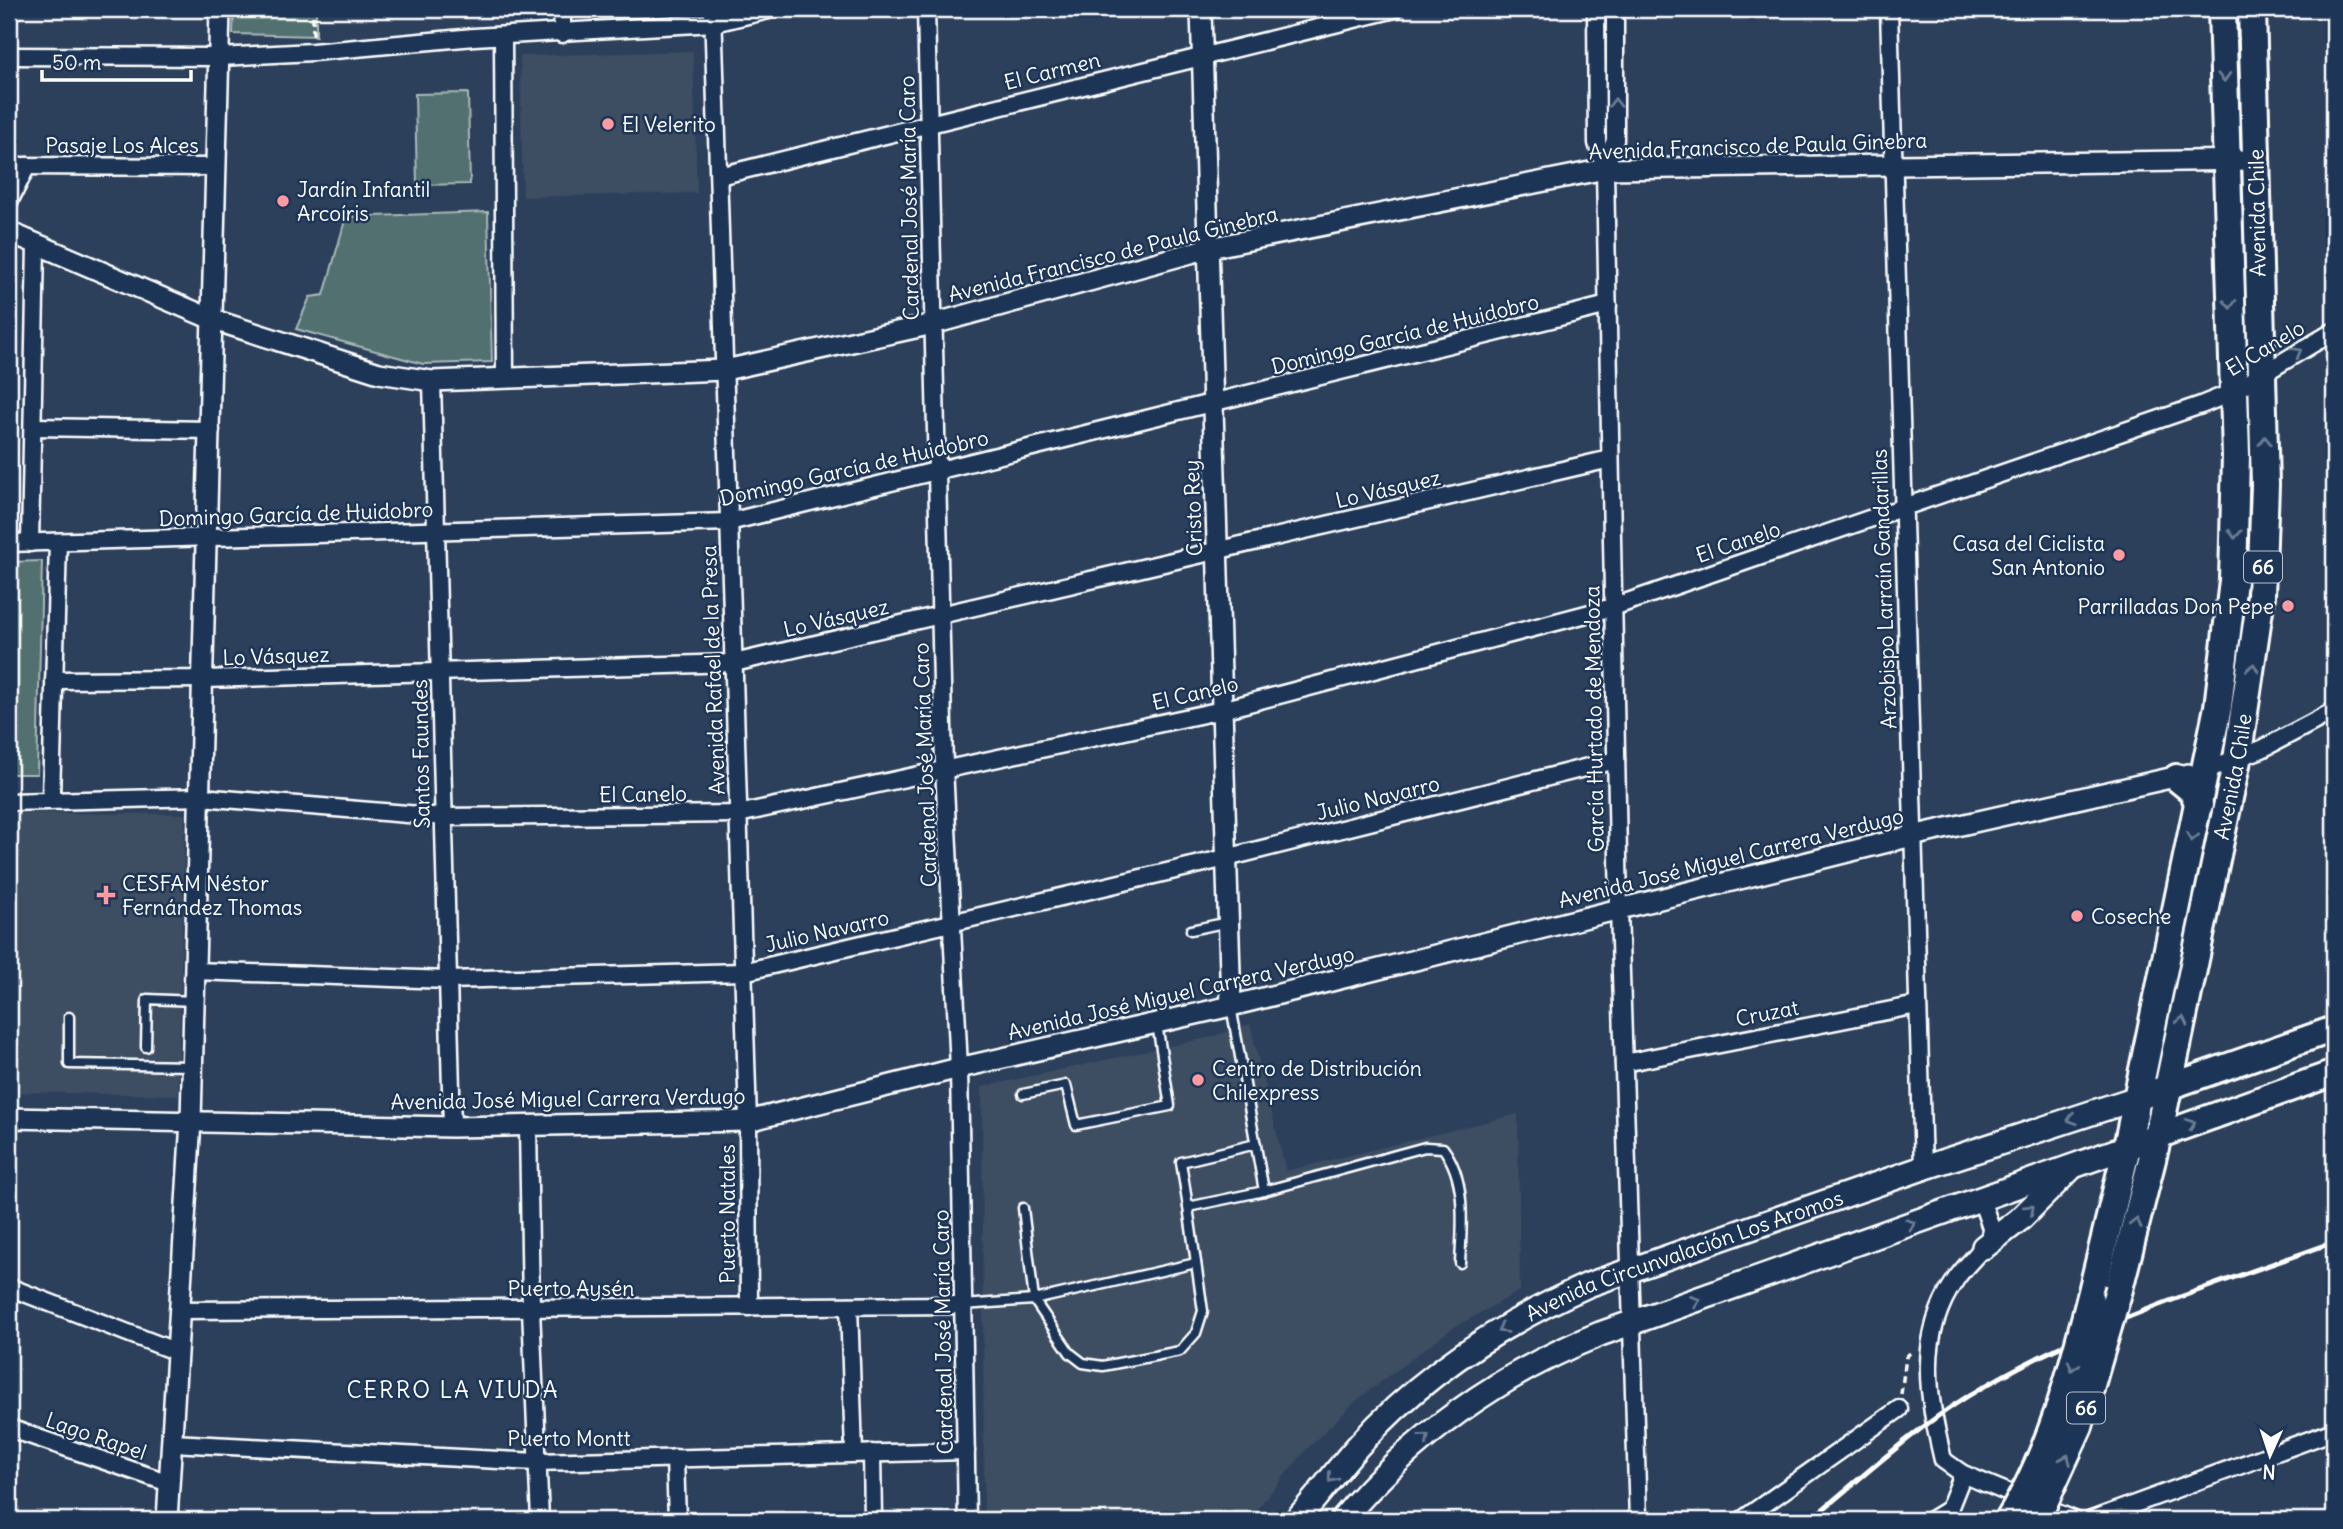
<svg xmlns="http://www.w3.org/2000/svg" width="2343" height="1529" viewBox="0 0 2343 1529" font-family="Delius,sans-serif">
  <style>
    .built { fill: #3e4d62 }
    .green { fill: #53706f; stroke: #a9b8b7; stroke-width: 2 }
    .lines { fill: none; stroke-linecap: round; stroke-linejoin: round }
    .service-casing { stroke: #fff; stroke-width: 13 }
    .minor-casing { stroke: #fff; stroke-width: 21 }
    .tertiary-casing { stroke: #fff; stroke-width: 24 }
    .secondary-casing { stroke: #fff; stroke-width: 28 }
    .primary-casing { stroke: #fff; stroke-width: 30 }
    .trunk-casing { stroke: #fff; stroke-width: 32 }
    .path { stroke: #fff; stroke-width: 3.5; stroke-dasharray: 7 5; stroke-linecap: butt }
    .service { stroke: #1d3557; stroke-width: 8 }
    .minor { stroke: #1d3557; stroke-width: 16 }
    .tertiary { stroke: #1d3557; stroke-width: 19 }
    .secondary { stroke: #1d3557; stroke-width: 23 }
    .primary { stroke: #1d3557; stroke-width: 24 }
    .trunk { stroke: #1d3557; stroke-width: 26 }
    .rail { stroke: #fff; stroke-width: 5 }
    .trunk-bridge-casing { stroke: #fff; stroke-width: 32; stroke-linecap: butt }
    .trunk-bridge { stroke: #1d3557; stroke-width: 26 }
    .oneway { stroke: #6c7c92 }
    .poi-dot { fill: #ff9aa2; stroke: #1d3557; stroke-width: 2.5 }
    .labels { text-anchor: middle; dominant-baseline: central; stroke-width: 5; stroke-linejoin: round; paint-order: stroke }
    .shield { fill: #1d3557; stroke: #bbc2cd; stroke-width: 2 }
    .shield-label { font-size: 19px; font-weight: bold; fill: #fff }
    .street-label { font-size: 21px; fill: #fff; stroke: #1d3557 }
    .poi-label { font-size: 21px; fill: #fff; stroke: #1d3557; text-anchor: start }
    .neighbourhood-label { font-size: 23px; letter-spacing: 2px; fill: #fff; stroke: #1d3557 }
  </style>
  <rect width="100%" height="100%" fill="#2c405c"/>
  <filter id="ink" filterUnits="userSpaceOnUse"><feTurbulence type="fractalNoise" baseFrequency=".0143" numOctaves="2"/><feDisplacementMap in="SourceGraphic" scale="14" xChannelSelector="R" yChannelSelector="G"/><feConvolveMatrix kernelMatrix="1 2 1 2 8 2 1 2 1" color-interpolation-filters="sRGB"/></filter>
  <g filter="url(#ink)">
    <!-- built -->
    <g class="built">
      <polygon points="693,51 697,193 523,197 520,56"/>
      <polygon points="9,813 185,814 178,1095 9,1092"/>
      <polygon points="1250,1024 1286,1171 1518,1114 1520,1291 1451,1329 1357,1400 1306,1450 1248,1520 984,1520 982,1087 1211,1037"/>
    </g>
    <!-- green -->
    <g class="green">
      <polygon points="234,9 316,9 316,36 233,34"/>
      <polygon points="468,93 470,184 417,185 415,94"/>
      <polygon points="488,212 492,362 423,364 296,329 310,297 324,295 346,217"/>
      <polygon points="42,561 37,774 10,774 9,562"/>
    </g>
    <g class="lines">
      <defs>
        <g id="service">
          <polyline points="1191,930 1228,922"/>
          <polyline points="69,1017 69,1064 193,1066"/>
          <polyline points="146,1047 147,999 194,1001"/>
          <polyline points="1023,1094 1066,1085 1076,1125 1170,1106 1157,1024"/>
          <path d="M1264,1191L1425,1147L1443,1148C1467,1180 1462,1224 1460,1263"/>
          <polyline points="1188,1207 1181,1162 1256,1144"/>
          <polyline points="1023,1208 1034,1300 1070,1353 1083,1363 1103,1366 1180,1351 1196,1333 1203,1311 1188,1207 1264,1191 1231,1006"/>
          <polyline points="963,1305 1034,1300 1196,1263"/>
        </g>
        <g id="minor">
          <polyline points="713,9 748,1121 749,1307"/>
          <polyline points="926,9 944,767 959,1068 967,1520"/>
          <polyline points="1596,9 1597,143 1605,169 1619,909 1638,1520"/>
          <polyline points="1889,9 1923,1168"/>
          <polyline points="562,34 562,9"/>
          <polyline points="503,36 505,378"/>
          <polyline points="9,56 220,57 313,52 474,37 714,23 773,9"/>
          <polyline points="9,166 217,167"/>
          <polyline points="1605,169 1615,140 1615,9"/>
          <polyline points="719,176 1395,9"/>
          <polyline points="9,202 27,166"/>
          <polyline points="432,381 452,1127"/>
          <polyline points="33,427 211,430"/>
          <polyline points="9,543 729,522 1608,305"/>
          <polyline points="30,543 36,246"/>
          <polyline points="54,680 204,679 734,663 1610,459"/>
          <polyline points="2206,770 2262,749 2334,711"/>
          <polyline points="51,798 58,542"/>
          <polyline points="9,802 201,797 444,817 738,814 1222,710 1613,607 2201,405 2233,392 2334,331"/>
          <polyline points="195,971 448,980 743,972 1226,858 1616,760"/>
          <polyline points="1624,1063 1917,1005"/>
          <polyline points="528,1126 531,1309 540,1520"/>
          <path d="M1981,1199L1991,1228L1990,1237C1981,1253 1966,1264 1956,1279C1916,1337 1928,1396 1943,1460L1963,1474L2074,1520"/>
          <polyline points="9,1287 177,1352"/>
          <polyline points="849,1306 854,1453"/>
          <polyline points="180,1310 963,1305"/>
          <polyline points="9,1428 169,1483"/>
          <polyline points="172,1443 536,1462 966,1451"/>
          <polyline points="872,1453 873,1520"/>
          <polyline points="675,1458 677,1520"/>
          <polyline points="1742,1520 1899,1409"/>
          <polyline points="1931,1520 1949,1509 1963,1474"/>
          <polyline points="2091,1520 2334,1431"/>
        </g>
        <g id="tertiary">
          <polyline points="1201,9 1231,1006"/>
          <polyline points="9,232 214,320 379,373 432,381 725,370 933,324 1209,248 1605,169 2256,160"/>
          <polyline points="9,1118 452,1127 748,1121 959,1068 1231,1006 1912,836 2188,774"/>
          <polyline points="167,1520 191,1120 220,9"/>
        </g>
        <g id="secondary">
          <polyline points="1984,1247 2020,1219 2070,1169"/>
          <path id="s1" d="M1296,1520C1318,1497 1336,1470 1358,1446C1422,1375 1500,1324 1588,1285L1923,1168L2137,1098"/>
          <path d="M1342,1520C1411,1437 1500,1374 1600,1334L2127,1147"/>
        </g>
        <g id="primary">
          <polyline points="2137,1098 2334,1029"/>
          <polyline points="2127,1147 2334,1073"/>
        </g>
        <g id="trunk">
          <polyline points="2177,778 2193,791 2199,805"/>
          <path id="s2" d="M2119,1289L2158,1136L2237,760L2261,596L2265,485L2252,9"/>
          <polyline points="2090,1300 2127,1147 2218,707 2233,581 2236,455 2222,9"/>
        </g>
      </defs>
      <!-- service casing -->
      <use href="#service" class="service-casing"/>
      <!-- minor casing -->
      <use href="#minor" class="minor-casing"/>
      <!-- tertiary casing -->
      <use href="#tertiary" class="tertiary-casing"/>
      <!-- secondary casing -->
      <use href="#secondary" class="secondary-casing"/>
      <!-- primary casing -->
      <use href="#primary" class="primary-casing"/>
      <!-- trunk casing -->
      <use href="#trunk" class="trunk-casing"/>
      <!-- path -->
      <g class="path">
        <polyline points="313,35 313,9"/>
        <polyline points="1901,1394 1906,1357 1911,1352"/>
      </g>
      <!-- service -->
      <use href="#service" class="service"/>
      <!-- minor -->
      <use href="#minor" class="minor"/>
      <!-- tertiary -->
      <use href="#tertiary" class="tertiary"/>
      <!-- secondary -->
      <use href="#secondary" class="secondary"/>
      <!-- primary -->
      <use href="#primary" class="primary"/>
      <!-- trunk -->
      <use href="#trunk" class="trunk"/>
      <!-- rail -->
      <path class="rail" d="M1810,1520C1861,1478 1912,1431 1968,1396C2082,1326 2209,1287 2334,1242"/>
      <defs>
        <g id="trunk-bridge">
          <path d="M2009,1520C2050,1453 2071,1375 2090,1300"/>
          <polyline points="2036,1520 2079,1426 2119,1289"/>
        </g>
      </defs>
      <!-- trunk-bridge casing -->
      <use href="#trunk-bridge" class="trunk-bridge-casing"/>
      <!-- trunk-bridge -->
      <use href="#trunk-bridge" class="trunk-bridge"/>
    </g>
    <!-- one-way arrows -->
    <defs><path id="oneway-chevron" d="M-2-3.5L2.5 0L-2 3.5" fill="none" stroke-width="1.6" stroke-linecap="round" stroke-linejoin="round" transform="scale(1.75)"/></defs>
    <g class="oneway">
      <use href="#oneway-chevron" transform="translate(2224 77) rotate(88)"/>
      <use href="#oneway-chevron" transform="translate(1615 103) rotate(-90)"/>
      <use href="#oneway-chevron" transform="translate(2230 304) rotate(88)"/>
      <use href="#oneway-chevron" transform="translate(2297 352) rotate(-30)"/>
      <use href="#oneway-chevron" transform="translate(2265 441) rotate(-91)"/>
      <use href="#oneway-chevron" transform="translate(2235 534) rotate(93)"/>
      <use href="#oneway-chevron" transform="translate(2253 668) rotate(-82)"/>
      <use href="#oneway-chevron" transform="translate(2192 837) rotate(102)"/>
      <use href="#oneway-chevron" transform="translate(2182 1021) rotate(-78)"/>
      <use href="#oneway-chevron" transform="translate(2072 1119) rotate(162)"/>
      <use href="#oneway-chevron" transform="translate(2191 1124) rotate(-20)"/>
      <use href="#oneway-chevron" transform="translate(2030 1209) rotate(-42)"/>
      <use href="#oneway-chevron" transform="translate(2136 1223) rotate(-76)"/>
      <use href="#oneway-chevron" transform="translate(1911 1224) rotate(-20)"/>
      <use href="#oneway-chevron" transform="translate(1696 1301) rotate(-20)"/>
      <use href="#oneway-chevron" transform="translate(1502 1329) rotate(148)"/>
      <use href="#oneway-chevron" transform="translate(2073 1366) rotate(107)"/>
      <use href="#oneway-chevron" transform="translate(1425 1438) rotate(-41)"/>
      <use href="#oneway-chevron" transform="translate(2066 1459) rotate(-67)"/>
      <use href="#oneway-chevron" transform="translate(1332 1478) rotate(129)"/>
    </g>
  </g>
  <!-- markers -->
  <g class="poi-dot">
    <circle cx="608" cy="124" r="7"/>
    <circle cx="283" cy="201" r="7"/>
    <circle cx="2119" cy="555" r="7"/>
    <circle cx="2288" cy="606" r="7"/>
    <path d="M102.5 884.5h7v7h7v7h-7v7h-7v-7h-7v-7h7z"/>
    <circle cx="2077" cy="916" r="7"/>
    <circle cx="1198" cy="1080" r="7"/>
  </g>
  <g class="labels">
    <!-- shield labels -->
    <g class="shield">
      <rect x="2244" y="551.5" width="38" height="31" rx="5"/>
      <rect x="2067" y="1392.5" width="38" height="31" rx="5"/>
    </g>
    <g class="shield-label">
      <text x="2263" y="567">66</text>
      <text x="2086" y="1408">66</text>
    </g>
    <!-- street labels -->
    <g class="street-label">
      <text transform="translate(1052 71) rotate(-14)">El Carmen</text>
      <text x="122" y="145">Pasaje Los Alces</text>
      <text transform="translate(1758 146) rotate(-2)">Avenida Francisco de Paula Ginebra</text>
      <text transform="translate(909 198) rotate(-91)">Cardenal José María Caro</text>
      <text transform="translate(2257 213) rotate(-91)">Avenida Chile</text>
      <text transform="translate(1113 254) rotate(-14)">Avenida Francisco de Paula Ginebra</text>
      <text transform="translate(1405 334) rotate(-14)">Domingo García de Huidobro</text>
      <text transform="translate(2265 348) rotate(-31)">El Canelo</text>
      <text transform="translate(854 468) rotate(-13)">Domingo García de Huidobro</text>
      <text transform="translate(1388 489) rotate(-13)">Lo Vásquez</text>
      <text transform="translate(1193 508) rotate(-92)">Cristo Rey</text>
      <text transform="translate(296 514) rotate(-2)">Domingo García de Huidobro</text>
      <text transform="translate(1738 542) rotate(-19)">El Canelo</text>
      <text transform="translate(1884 589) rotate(-92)">Arzobispo Larraín Gandarillas</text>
      <text transform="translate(836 618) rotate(-13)">Lo Vásquez</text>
      <text transform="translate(276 656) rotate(-2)">Lo Vásquez</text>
      <text transform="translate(713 670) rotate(-92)">Avenida Rafael de la Presa</text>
      <text transform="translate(1195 693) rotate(-13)">El Canelo</text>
      <text transform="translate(1594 719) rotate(-91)">García Hurtado de Mendoza</text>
      <text transform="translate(421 754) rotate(-91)">Santos Faundes</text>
      <text transform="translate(925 765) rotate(-92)">Cardenal José María Caro</text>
      <text stroke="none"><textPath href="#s2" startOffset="525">Avenida Chile</textPath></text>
      <text transform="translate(643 794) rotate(-1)">El Canelo</text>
      <text transform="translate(1378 798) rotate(-14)">Julio Navarro</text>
      <text transform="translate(1731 858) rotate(-14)">Avenida José Miguel Carrera Verdugo</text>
      <text transform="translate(827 931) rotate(-13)">Julio Navarro</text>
      <text transform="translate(1181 993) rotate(-13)">Avenida José Miguel Carrera Verdugo</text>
      <text transform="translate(1767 1013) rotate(-11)">Cruzat</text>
      <text transform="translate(568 1099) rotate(-1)">Avenida José Miguel Carrera Verdugo</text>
      <text transform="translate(727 1214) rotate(-90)">Puerto Natales</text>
      <text stroke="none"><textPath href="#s1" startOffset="480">Avenida Circunvalación Los Aromos</textPath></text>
      <text x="571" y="1288">Puerto Aysén</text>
      <text transform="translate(943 1332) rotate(-91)">Cardenal José María Caro</text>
      <text transform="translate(96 1436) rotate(19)">Lago Rapel</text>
      <text x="569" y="1438">Puerto Montt</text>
    </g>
    <!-- poi labels -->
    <g class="poi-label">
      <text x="622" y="124">El Velerito</text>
      <text x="297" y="189">Jardín Infantil<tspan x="297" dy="24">Arcoíris</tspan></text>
      <text x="2105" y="543" text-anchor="end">Casa del Ciclista<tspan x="2105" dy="24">San Antonio</tspan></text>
      <text x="2274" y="606" text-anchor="end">Parrilladas Don Pepe</text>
      <text x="122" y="883">CESFAM Néstor<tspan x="122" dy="24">Fernández Thomas</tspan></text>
      <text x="2091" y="916">Coseche</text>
      <text x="1212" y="1068">Centro de Distribución<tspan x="1212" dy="24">Chilexpress</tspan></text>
    </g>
    <!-- neighbourhood labels -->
    <g class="neighbourhood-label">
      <text x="453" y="1389">CERRO LA VIUDA</text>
    </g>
  </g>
  <!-- margin -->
  <rect width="2343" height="1529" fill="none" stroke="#1d3557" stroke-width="35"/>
  <rect x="18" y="18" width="2308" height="1494" fill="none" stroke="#fff" stroke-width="2.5" filter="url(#ink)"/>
  <!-- north arrow -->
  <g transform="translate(2270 1455) rotate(183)" stroke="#1d3557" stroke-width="5" paint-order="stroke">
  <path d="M0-5L12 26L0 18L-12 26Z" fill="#ffffff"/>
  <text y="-10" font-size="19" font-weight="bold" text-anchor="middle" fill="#ffffff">N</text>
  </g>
  <!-- scale -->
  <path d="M42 70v10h149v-10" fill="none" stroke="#ffffff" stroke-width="3.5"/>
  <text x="52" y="70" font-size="21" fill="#ffffff" stroke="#1d3557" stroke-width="5" paint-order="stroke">50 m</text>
</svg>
